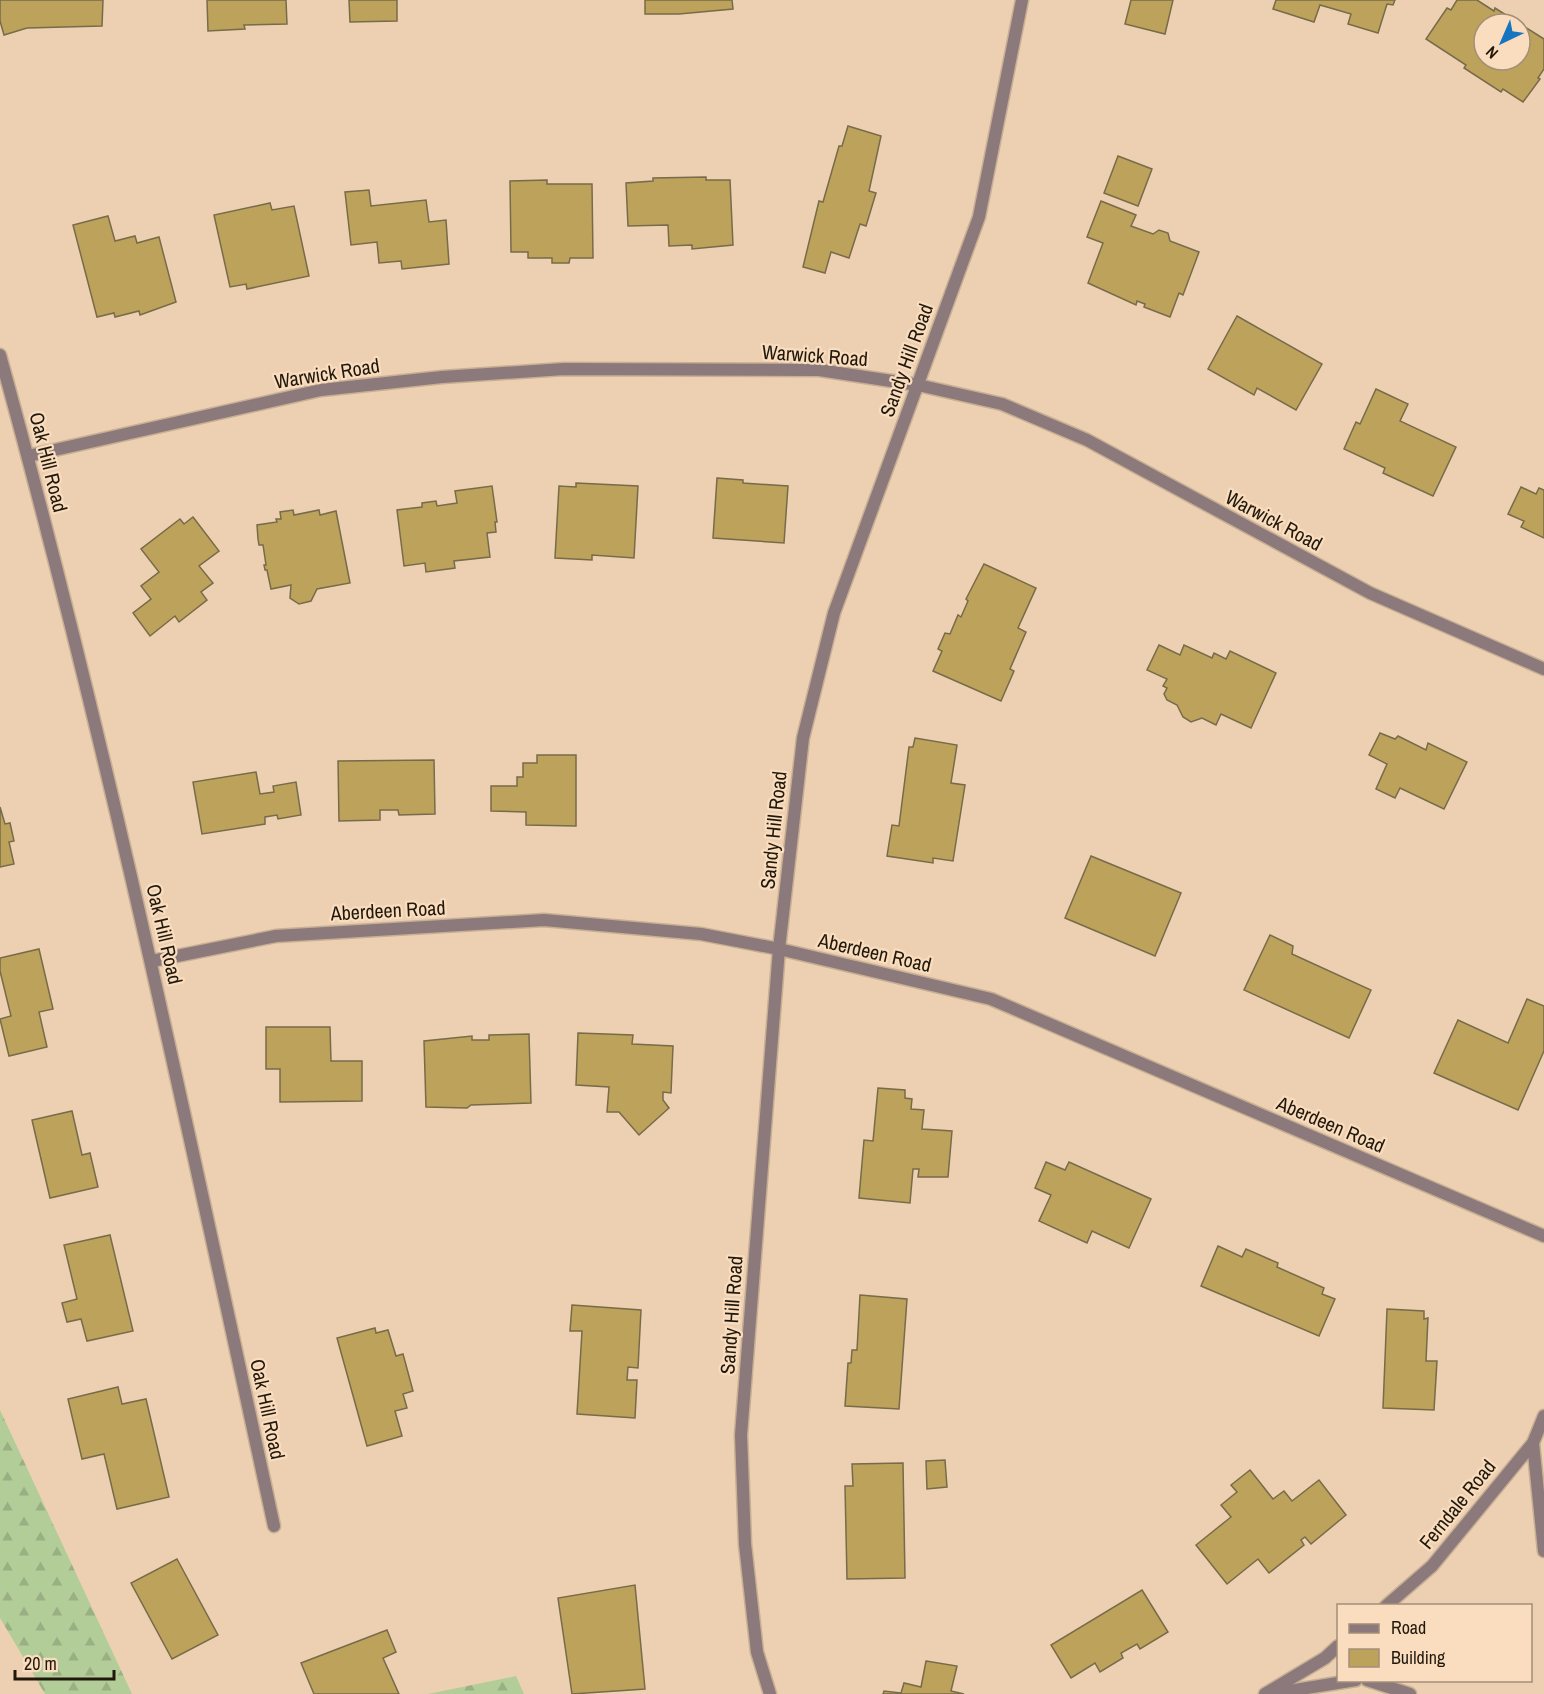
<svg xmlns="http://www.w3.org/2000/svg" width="1544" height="1694" viewBox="0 0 1544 1694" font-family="'Archivo Narrow',sans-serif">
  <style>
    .forest { fill: url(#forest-firs) }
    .building { fill: #bca25b; stroke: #786b4a; stroke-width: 1.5; fill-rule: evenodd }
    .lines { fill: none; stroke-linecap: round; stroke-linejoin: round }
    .lane-casing { stroke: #c7af93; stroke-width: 15 }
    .street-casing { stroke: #c7af93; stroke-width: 15 }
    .lane { stroke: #8b797b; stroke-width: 12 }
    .street { stroke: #8b797b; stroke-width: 12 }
    .labels { text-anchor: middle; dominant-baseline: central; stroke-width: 4.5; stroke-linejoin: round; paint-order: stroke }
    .street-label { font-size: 20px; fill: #21180c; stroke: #f9ddbe }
  </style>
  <defs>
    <pattern id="forest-firs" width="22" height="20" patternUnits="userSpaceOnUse" patternTransform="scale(1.5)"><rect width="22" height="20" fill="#b3cd98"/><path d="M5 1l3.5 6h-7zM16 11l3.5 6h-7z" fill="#9aaf82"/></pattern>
  </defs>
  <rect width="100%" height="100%" fill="#ecd0b1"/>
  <!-- forest -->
  <g class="forest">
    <polygon points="0,1410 132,1694 45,1694 0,1618"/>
    <polygon points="516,1676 524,1694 428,1694"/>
  </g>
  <!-- building -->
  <g class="building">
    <polygon points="0,0 103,0 102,26 27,28 4,35 0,21"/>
    <polygon points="207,0 286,0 287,24 244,25 245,29 208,31"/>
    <polygon points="349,0 397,0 397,21 350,22"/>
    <polygon points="645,0 732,0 733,9 679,14 645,14"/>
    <polygon points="1131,0 1173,0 1165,34 1125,24"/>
    <polygon points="1276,0 1395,0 1393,5 1387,4 1378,33 1348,24 1351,14 1320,5 1314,22 1273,9"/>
    <path d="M1457,0H1477L1494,11L1495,8L1544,39V69L1538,78L1540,79L1523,102L1503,89L1501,92L1464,68L1466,65L1426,39L1447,8L1451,10ZM1484,24H1520V60H1484Z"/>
    <polygon points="848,126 881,136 869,191 876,193 866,226 860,224 849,258 831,252 825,273 803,267 819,201 823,202 839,146 842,146"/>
    <polygon points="1118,156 1152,169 1138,206 1104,193"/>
    <polygon points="706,177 706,180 730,180 733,245 692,249 692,245 669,246 668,225 628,226 626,183 653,181 653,178"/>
    <polygon points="547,180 547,184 592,184 593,258 570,258 569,263 552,263 552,258 528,258 528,252 511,252 510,181"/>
    <polygon points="369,190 371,206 426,200 429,222 446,220 449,264 402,269 401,261 379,263 377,242 351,245 345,192"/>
    <polygon points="1101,201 1136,215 1131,226 1153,234 1159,230 1168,233 1170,241 1199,252 1183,295 1179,293 1170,317 1144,307 1145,304 1137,301 1136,305 1088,283 1103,243 1087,237"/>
    <polygon points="270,203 272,210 294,206 309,276 247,289 246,284 230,287 214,215"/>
    <polygon points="108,216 115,241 135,236 137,243 159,237 176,302 140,315 139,311 115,317 114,313 97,317 73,225"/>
    <polygon points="1237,316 1322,364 1296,410 1257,388 1254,395 1208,369"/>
    <polygon points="1376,389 1408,404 1400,421 1456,447 1433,496 1383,473 1385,468 1344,449 1356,422 1360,424"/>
    <polygon points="717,478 743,480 743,483 788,486 784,543 713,538"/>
    <polygon points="576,483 638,486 634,558 592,555 592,560 555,558 559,486 576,487"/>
    <polygon points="492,486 497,522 495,522 496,532 487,533 490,557 454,561 455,568 426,572 425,563 404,566 397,510 422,507 422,503 436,501 437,506 457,503 455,491"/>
    <polygon points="1521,487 1536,494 1539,488 1544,490 1544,538 1521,527 1524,521 1508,514"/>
    <polygon points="293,510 294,515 319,510 320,515 336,511 350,583 317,589 311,601 299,604 290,598 291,585 271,589 267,570 265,570 264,565 266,565 263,545 259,545 258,539 257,525 277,522 276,519 281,519 280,512"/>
    <polygon points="193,517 219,551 199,566 213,583 201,592 207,600 179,622 175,616 150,636 133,613 151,599 141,586 159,572 141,549 180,519 184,524"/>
    <polygon points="984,564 1036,588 1018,628 1026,632 1010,669 1014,671 1001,701 933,671 942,651 938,649 945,633 950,634 958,615 961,617 968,601 966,599"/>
    <polygon points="1159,645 1180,655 1184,645 1212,658 1214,653 1226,659 1230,651 1276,673 1251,728 1221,714 1216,725 1202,718 1191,722 1183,717 1177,705 1167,700 1164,694 1167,688 1163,686 1167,679 1147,670"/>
    <polygon points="1380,733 1395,739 1398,736 1426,750 1428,743 1467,762 1444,809 1400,788 1395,798 1376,789 1387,764 1369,755"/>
    <polygon points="915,738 957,745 951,783 965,785 953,861 933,858 933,863 887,856 892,825 899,826 909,747 913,747"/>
    <polygon points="537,755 576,755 576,826 526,825 526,812 491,811 491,786 517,786 517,777 523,777 523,763 537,763"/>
    <polygon points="434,760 435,814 399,815 398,810 380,810 380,820 339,821 338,761"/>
    <polygon points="256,772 260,794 274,792 273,786 296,782 301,815 278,819 277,815 265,817 265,824 202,834 193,782"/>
    <polygon points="0,807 5,824 10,823 14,841 9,842 14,864 0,867"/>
    <polygon points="1091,856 1181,893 1155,956 1065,918"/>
    <polygon points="1270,935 1293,946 1292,954 1371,990 1349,1038 1244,990"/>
    <polygon points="39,949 53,1009 39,1012 47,1047 9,1056 0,1019 11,1016 0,971 0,958"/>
    <polygon points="1527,999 1544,1006 1544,1051 1518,1110 1434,1073 1458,1020 1508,1043"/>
    <polygon points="266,1027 330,1027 331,1061 362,1061 362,1101 280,1102 280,1069 266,1069"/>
    <polygon points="578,1033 633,1035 632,1044 673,1046 671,1093 663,1092 663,1100 669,1108 639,1135 619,1112 607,1112 609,1087 576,1085"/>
    <polygon points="529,1034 531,1103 471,1105 467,1108 426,1107 424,1041 472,1036 472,1040 489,1040 489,1035"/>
    <polygon points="878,1088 905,1090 905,1098 912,1099 911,1109 924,1110 922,1129 952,1131 948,1177 918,1177 919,1169 913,1169 910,1203 859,1198 864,1140 873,1141"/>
    <polygon points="72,1111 82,1155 90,1153 98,1187 50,1198 32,1120"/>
    <polygon points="1046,1162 1065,1170 1069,1162 1151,1199 1129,1248 1092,1231 1087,1243 1039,1221 1051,1195 1035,1188"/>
    <polygon points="110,1235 133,1331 87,1341 81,1319 67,1322 62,1303 77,1299 64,1245"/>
    <polygon points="1218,1246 1242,1257 1246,1249 1278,1263 1277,1267 1324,1288 1322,1294 1335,1299 1319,1336 1201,1286"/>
    <polygon points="860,1295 907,1299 899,1409 845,1406 848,1363 851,1363 852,1350 857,1350"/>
    <polygon points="572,1305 641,1310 638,1368 628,1367 627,1380 637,1380 635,1418 577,1414 582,1331 570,1331"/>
    <polygon points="1387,1309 1424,1311 1424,1319 1428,1318 1426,1361 1437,1361 1434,1410 1383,1408"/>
    <polygon points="375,1328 376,1333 388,1330 396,1356 403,1354 413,1391 403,1394 407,1408 395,1411 402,1436 367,1446 337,1338"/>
    <polygon points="118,1387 122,1404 146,1399 169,1497 117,1509 104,1454 82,1459 68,1399"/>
    <polygon points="945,1460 947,1487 927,1489 926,1461"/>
    <polygon points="903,1463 905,1578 847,1579 845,1486 853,1486 852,1464"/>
    <polygon points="1250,1470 1273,1499 1284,1491 1292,1501 1319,1480 1346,1515 1311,1544 1305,1537 1301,1540 1304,1545 1269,1573 1258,1559 1227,1584 1196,1545 1231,1517 1221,1505 1237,1492 1231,1485"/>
    <polygon points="177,1559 218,1635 172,1659 131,1583"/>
    <polygon points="635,1585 645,1689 572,1694 558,1598"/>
    <polygon points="1142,1590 1168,1632 1140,1649 1137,1644 1121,1653 1123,1658 1100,1672 1095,1663 1071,1678 1051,1645"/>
    <polygon points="387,1630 396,1652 383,1658 399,1694 314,1694 301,1663"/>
    <polygon points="926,1661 957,1666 951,1691 964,1694 883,1694 884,1691 901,1693 904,1683 921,1687"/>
  </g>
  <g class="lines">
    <defs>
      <g id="lane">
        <polyline points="1367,1680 1410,1694"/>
        <polyline points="1270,1694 1356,1680"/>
      </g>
      <g id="street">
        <path d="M0,355C107,742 189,1134 274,1526"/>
        <polyline points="28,456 321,390 442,377 564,369 819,370 918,385 1002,404 1087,440 1370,593 1544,669"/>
        <polyline points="152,961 276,936 544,920 701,934 779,949 991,999 1544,1236"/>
        <polyline points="1533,1443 1544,1551"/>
        <polyline points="1386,1606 1432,1566 1533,1443 1544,1416"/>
        <polyline points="770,1694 757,1652 745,1544 741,1435 779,949 803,738 834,613 979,217 1022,0"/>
        <polyline points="1265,1694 1325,1658 1338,1646"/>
      </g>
    </defs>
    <!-- lane casing -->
    <use href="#lane" class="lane-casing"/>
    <!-- street casing -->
    <use href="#street" class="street-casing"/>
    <!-- lane -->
    <use href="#lane" class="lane"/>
    <!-- street -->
    <use href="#street" class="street"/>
  </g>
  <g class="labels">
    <!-- street labels -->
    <g class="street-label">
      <text transform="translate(815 355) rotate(4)">Warwick Road</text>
      <text transform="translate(906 360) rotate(-70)">Sandy Hill Road</text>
      <text transform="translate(327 373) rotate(-9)">Warwick Road</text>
      <text transform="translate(49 462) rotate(76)">Oak Hill Road</text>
      <text transform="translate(1274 520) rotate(28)">Warwick Road</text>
      <text transform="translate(773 830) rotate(-84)">Sandy Hill Road</text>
      <text transform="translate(388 910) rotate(-3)">Aberdeen Road</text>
      <text transform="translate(165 934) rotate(77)">Oak Hill Road</text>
      <text transform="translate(875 952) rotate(13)">Aberdeen Road</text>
      <text transform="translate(1331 1124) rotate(23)">Aberdeen Road</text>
      <text transform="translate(731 1315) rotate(-86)">Sandy Hill Road</text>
      <text transform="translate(268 1409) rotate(78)">Oak Hill Road</text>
      <text transform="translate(1457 1504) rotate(-51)">Ferndale Road</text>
    </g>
  </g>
  <!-- legend -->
  <rect x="1337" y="1604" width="195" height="78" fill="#f9ddbe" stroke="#a38e77" stroke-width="1.5"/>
  <rect x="1349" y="1624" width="30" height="9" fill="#8b797b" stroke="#a38e77" stroke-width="1.5"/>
  <text x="1391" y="1634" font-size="18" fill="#21180c">Road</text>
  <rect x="1349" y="1649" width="30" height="18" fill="#bca25b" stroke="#a38e77" stroke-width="1.5"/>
  <text x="1391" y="1664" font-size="18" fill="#21180c">Building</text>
  <!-- north arrow -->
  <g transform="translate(1502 42) rotate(224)"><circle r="28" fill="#f9ddbe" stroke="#a38e77" stroke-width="1.5"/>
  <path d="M0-4.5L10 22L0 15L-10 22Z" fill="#1674c0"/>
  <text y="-9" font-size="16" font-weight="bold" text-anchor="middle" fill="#21180c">N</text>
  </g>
  <!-- scale -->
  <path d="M15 1670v9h99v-9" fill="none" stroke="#21180c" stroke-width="3"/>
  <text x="24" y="1670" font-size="18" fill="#21180c" stroke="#f9ddbe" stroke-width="4.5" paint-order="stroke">20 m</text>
</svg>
